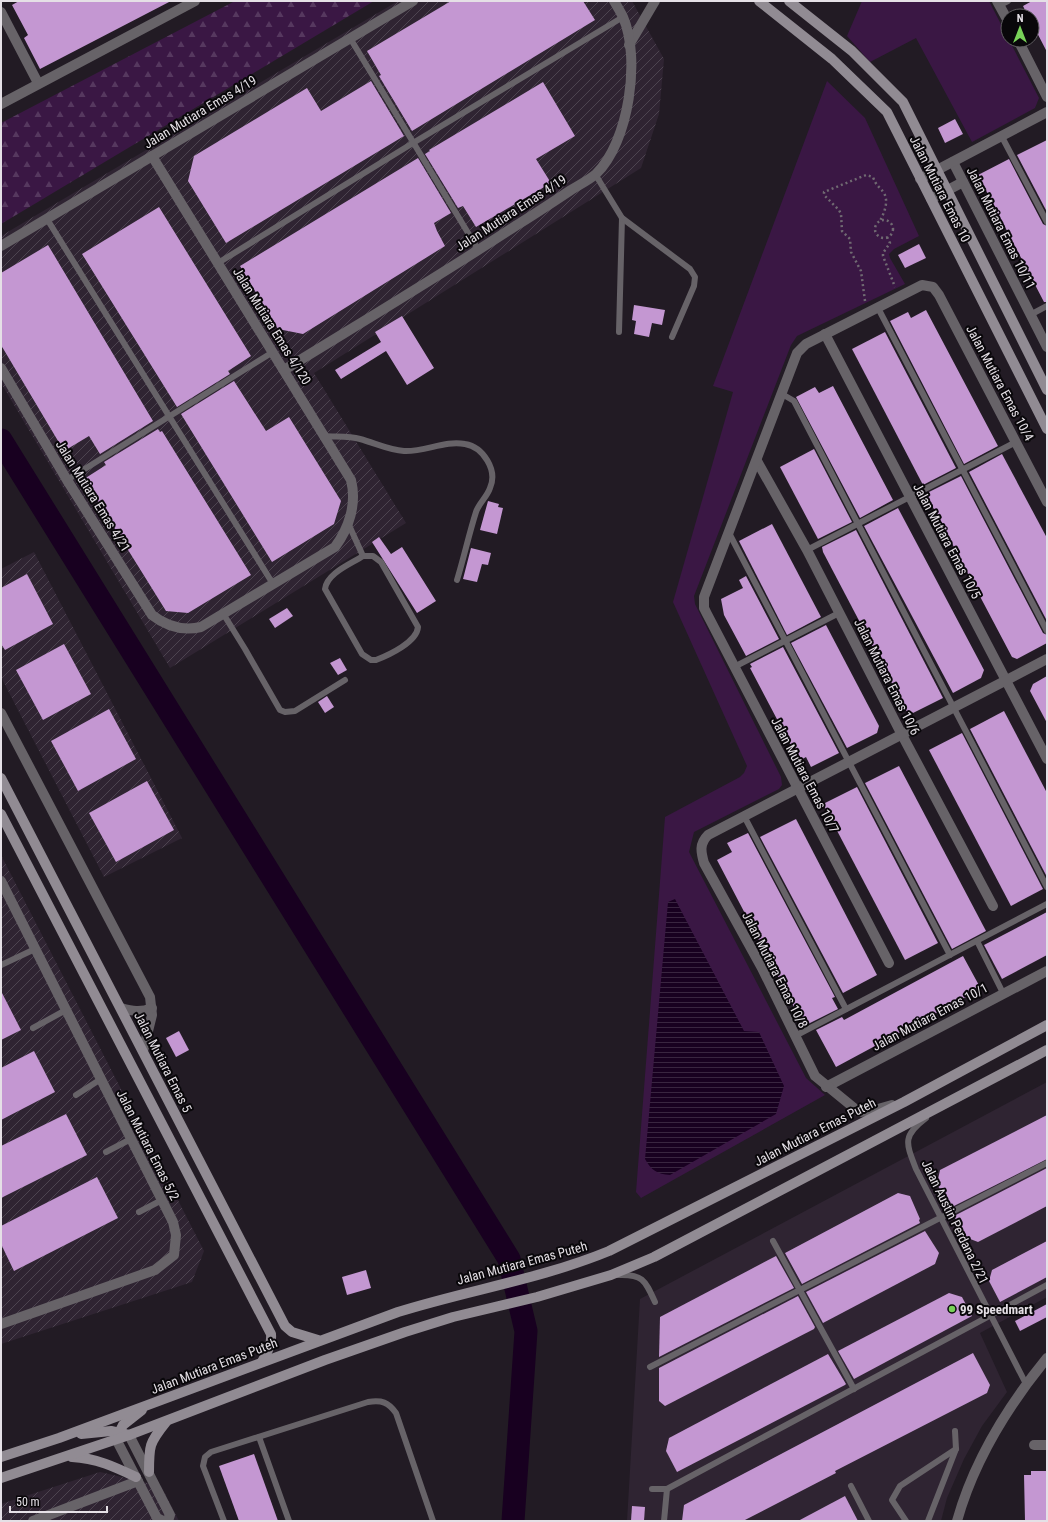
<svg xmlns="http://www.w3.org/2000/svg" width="1048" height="1522" viewBox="0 0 1048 1522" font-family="'Roboto Condensed',sans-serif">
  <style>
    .built { fill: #2f2432 }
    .industrial { fill: url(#industrial-furrows) }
    .forest { fill: url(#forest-firs) }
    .park { fill: #3a1744 }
    .water { fill: url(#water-rules) }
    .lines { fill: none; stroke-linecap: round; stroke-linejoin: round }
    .river { stroke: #180020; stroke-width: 23 }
    .building { fill: #c497d2 }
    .path { stroke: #706a72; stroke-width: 2.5; stroke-dasharray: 2 3; stroke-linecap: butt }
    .lane { stroke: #676368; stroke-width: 6 }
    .street { stroke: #676368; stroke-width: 10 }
    .secondary { stroke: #918b93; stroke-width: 10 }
    .poi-dot { fill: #78d158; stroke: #09070a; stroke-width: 1.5 }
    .labels { text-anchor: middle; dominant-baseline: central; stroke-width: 4; stroke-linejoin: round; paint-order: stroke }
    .street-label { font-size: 13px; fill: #e5e0e6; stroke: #09070a }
    .poi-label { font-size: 13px; font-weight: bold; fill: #e5e0e6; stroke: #09070a; text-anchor: start }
  </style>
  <defs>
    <pattern id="industrial-furrows" width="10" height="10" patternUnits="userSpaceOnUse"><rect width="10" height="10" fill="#2f2432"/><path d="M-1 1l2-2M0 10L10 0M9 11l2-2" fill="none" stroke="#4d4450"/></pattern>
    <pattern id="forest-firs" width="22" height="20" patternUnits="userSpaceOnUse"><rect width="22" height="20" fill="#3a1744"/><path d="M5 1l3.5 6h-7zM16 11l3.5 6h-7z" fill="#56385f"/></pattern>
    <pattern id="water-rules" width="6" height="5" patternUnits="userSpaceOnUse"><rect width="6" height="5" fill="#180020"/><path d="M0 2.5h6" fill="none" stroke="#392540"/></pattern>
  </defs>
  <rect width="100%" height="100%" fill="#221b24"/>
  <!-- built -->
  <polygon class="built" points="1047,1082 1047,1297 980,1333 1007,1392 982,1426 964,1459 947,1498 941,1521 627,1521 640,1299"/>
  <!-- industrial -->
  <g class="industrial">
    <polygon points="398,1 632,1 664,59 659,114 641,168 314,373 406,523 170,668 1,383 1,236"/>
    <polygon points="34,552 182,838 104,877 1,677 1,569"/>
    <polygon points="1,855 204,1251 192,1282 1,1344"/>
    <polygon points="100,1472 161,1486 179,1521 1,1521 1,1504"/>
  </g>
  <!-- forest -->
  <polygon class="forest" points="235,1 374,1 1,224 1,123"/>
  <!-- park -->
  <g class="park">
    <polygon points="862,1 989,1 1039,98 1035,108 972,142 916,38 870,62 847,36"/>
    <polygon points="827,81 865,118 919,236 894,249 889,254 890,258 905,284 797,336 791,345 694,596 695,604 781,777 782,785 779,789 694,832 689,852 806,1078 825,1095 641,1198 636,1192 665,817 740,777 744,773 747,766 673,602 733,392 713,386"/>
  </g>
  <!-- water -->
  <path class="water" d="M675,899L744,1031L759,1032L784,1086L776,1114L670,1175C657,1174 651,1170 645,1159L668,902Z"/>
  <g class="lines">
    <!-- river -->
    <polyline class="river" points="1,440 509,1259 526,1331 513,1521"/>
  </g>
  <!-- building -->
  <g class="building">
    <polygon points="19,1 171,1 40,69 24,38 28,35 12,5"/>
    <polygon points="451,1 583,1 595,20 412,131 379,76 381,75 367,51"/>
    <polygon points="1032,1 1047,1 1047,52 1032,23 1032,16 1028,16 1023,6"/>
    <polygon points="371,81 404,136 226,243 188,181 194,156 307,88 321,111"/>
    <polygon points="543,82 575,136 536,159 551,183 476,227 463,206 458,208 425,154 430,151 429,150"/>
    <polygon points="955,119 963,134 945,143 938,128"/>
    <polygon points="1047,140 1047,212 1017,155"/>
    <polygon points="418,158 451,213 434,223 437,231 445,246 303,334 278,329 240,266"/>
    <polygon points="1009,159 1043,224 1047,226 1047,302 1044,302 978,175"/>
    <polygon points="159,207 251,356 228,371 230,374 177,407 82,254"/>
    <polygon points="919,244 926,258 905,268 898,255"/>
    <polygon points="48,245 153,421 100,454 89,436 64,451 1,345 1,273"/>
    <polygon points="634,305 665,310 662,325 652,323 649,337 634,334 636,321 632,320"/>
    <polygon points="926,310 998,446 964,464 890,321 908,312 911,318"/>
    <polygon points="402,316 434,368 407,385 386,351 341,379 335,370 381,342 375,332"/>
    <polygon points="885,332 956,468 923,485 852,349"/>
    <polygon points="234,381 266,431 289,417 341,501 334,524 272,562 181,414"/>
    <polygon points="833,386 893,500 860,518 796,397 815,387 819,393"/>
    <polygon points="158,429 160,432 162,431 251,575 188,613 166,611 84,479 106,465 104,462"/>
    <polygon points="814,449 852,522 818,539 780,467"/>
    <polygon points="1002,454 1047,538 1047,621 969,472"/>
    <polygon points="961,476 1043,633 1047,635 1047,643 1017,659 1012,657 927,496 927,493"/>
    <polygon points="488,501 499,504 498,507 503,508 497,534 480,530"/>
    <polygon points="898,508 984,670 981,678 953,693 864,526"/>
    <polygon points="772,524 821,617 787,635 739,541"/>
    <polygon points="856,530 943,698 913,713 907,712 823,552 822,547"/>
    <polygon points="379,537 391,554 402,547 436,601 417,613 372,542"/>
    <polygon points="471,548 491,553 488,565 482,564 477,582 463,579"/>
    <polygon points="27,574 53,624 5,650 1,644 1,588"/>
    <polygon points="746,576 779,639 746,656 724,615 721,599 743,588 739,580"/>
    <polygon points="287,608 293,616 275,628 269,619"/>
    <polygon points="826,625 879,726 877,733 847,748 791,643"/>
    <polygon points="64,644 91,694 43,720 16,670"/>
    <polygon points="783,647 839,753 811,767 806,757 799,761 750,668 752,667 750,664"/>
    <polygon points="340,658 347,670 338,675 330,663"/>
    <polygon points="1047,676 1047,723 1030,691 1033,684"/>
    <polygon points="327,696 334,707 325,713 318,702"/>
    <polygon points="109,709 136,759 78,791 51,741"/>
    <polygon points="1004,711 1047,793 1047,877 970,729"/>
    <polygon points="962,733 1043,889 1011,906 929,750"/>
    <polygon points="899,766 986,931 952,949 865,783"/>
    <polygon points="147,781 174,830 116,862 89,813"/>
    <polygon points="857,787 938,943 905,960 823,804"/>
    <polygon points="796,819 877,975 843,993 760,837"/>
    <polygon points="748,833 835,997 832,998 838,1009 804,1026 717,860 732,852 727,843"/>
    <polygon points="1047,912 1047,955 1002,979 984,945"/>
    <polygon points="963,956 981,989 836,1067 816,1030 842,1017 844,1020"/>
    <polygon points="1,991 21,1030 1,1040"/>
    <polygon points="179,1031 189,1050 176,1057 166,1038"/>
    <polygon points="34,1051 55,1092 1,1120 1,1068"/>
    <polygon points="66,1114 87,1155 1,1198 1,1146"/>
    <polygon points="1047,1115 1047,1159 950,1208 937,1184 940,1170"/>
    <polygon points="1047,1168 1047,1206 978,1242 965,1237 954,1216"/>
    <polygon points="97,1177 118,1218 14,1271 1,1244 1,1226"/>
    <polygon points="898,1193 910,1196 920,1219 919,1220 920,1223 802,1284 785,1253"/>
    <polygon points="925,1231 939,1253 935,1264 823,1323 806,1292"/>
    <polygon points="1047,1241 1047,1277 1000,1302 989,1281 992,1270"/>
    <polygon points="776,1256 794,1288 659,1357 660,1317"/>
    <polygon points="366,1270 371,1288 347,1295 342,1277"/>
    <polygon points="949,1293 962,1297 972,1316 854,1379 838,1351"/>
    <polygon points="798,1296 815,1327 814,1329 665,1406 659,1401 659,1368"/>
    <polygon points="1047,1304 1047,1317 1020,1331 1015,1321"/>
    <polygon points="973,1353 990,1385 987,1393 835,1471 836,1473 743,1521 682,1521 684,1505"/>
    <polygon points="828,1354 846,1384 845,1385 677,1472 666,1451 669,1438"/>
    <polygon points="254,1454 278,1521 239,1521 219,1466"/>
    <polygon points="1031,1471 1047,1471 1047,1521 1025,1521 1024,1475 1031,1475"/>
    <polygon points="845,1496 858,1521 798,1521"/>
    <polygon points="632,1506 645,1507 644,1521 631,1521"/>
  </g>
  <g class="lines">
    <!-- path -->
    <g class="path">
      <circle cx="884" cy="229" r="9"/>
      <polyline points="887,237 890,243 883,253 883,256 895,287"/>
      <path d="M865,301L861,271L851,252L850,239L842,231L841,214L839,210L824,195V192L866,175L873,177C876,186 880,187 884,193C889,202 884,213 880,221"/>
    </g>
    <!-- lane -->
    <g class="lane">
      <polyline points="1000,5 1008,1"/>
      <polyline points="350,38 479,251"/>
      <polyline points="1002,137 1047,222"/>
      <polyline points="595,174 622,218 619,332"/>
      <polyline points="622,218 690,269 695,277 694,286 672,337"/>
      <polyline points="47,219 273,584"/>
      <polyline points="218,263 413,143 623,17"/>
      <polyline points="878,308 1047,631"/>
      <polyline points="1030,315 1047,306"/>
      <polyline points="782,394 794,401 1047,887"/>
      <path d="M324,436C336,437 349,436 360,439C375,443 389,450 404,451C425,452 445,440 465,444C483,447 498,470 490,488C487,497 479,503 476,512C469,534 464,557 457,580"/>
      <polyline points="67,480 273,352"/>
      <polyline points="348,523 363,556"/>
      <polyline points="729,533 950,955"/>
      <polyline points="807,550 1016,442"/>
      <path d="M363,556H373L381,562L418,627C417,642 389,655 376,660H371L362,654L325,589C327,573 351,564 363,556Z"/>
      <polyline points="224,615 245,649 280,710 285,712 295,711 345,680"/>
      <polyline points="734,667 839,613"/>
      <polyline points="744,816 846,1009"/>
      <polyline points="977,941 1003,993"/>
      <polyline points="1,965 35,949"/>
      <polyline points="33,1028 66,1010"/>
      <polyline points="795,1036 1047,904"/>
      <polyline points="76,1095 101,1079"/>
      <path d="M926,1118C902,1136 906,1143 916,1169L1026,1384"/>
      <polyline points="106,1152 131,1139"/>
      <polyline points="139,1212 162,1200"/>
      <polyline points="773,1241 854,1389"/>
      <path d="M618,1275C643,1274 645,1280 655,1302"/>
      <polyline points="650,1367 1047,1163"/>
      <polyline points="259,1437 289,1521"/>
      <polyline points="851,1486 869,1521"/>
      <polyline points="652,1489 667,1489 1047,1285"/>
      <path d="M224,1521L203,1466L205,1457L211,1452L368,1402C382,1400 388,1402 396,1413L433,1521"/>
      <polyline points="664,1521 667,1489"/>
      <polyline points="906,1521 892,1500 900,1486 956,1449"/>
      <polyline points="928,1521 956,1449 955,1431"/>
    </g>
    <!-- street -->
    <g class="street">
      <polyline points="997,1 1008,21"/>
      <polyline points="1,12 38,83"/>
      <polyline points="1018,40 1047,97"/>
      <polyline points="629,45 655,1"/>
      <polyline points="1,104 195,1"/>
      <polyline points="953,162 1047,347"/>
      <polyline points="920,179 1047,112"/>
      <polyline points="931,199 963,182"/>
      <polyline points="1,246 413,1"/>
      <polyline points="825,334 1047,759"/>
      <path d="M1,368L67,480L152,615C166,626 183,631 201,627L335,547C349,528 357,504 351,480L152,156"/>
      <path d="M284,370C362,322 441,275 517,225C535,214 553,202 571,190C579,185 589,180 596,174C629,142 641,58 623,17C620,11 617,6 614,1"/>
      <polyline points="757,461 807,550 901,733 993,906"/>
      <polyline points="1,713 150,997 152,1015 143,1051"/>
      <polyline points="1,881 173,1222 176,1235 174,1255 155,1270 1,1324"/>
      <polyline points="889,963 707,614 704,608 704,597 797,353 806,344 922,285 933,287 939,295 1047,502"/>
      <path d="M121,1008C132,1011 140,1013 152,1008"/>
      <polyline points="826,1087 1047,971"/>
      <path d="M892,1105L871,1111L859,1112L815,1076L762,968L704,863C701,852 699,844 708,835L1047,659"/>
      <polyline points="129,1435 170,1515 168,1521"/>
      <polyline points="116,1439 157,1518 163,1521"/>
      <polyline points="1034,1445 1047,1445"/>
      <polyline points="33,1521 138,1481"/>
      <path d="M957,1521C974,1460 1007,1407 1047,1358"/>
    </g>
    <!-- secondary -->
    <g class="secondary">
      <polyline points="759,1 832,59 887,112 1047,429"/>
      <polyline points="789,1 852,51 903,102 1047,390"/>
      <polyline points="1,778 285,1326 292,1332 318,1340"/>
      <path d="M1,814L271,1334C272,1345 267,1352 262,1362"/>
      <polyline points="81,1434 111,1431 129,1435"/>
      <polyline points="117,1437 123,1425 142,1410"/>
      <path d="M1,1457L59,1438L398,1312C468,1290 541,1279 609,1251L904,1102L1047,1025"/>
      <path d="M72,1457C96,1458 115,1467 136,1477"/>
      <path d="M149,1472C149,1446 149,1443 166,1422"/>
      <polyline points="1,1478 129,1435 325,1360 405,1332 453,1317 537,1297 611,1275 654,1257 1047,1050"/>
    </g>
  </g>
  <!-- markers -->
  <circle class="poi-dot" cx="952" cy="1309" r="4"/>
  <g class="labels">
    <!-- street labels -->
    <g class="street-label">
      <text transform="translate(200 112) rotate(-31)">Jalan Mutiara Emas 4/19</text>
      <text transform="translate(940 189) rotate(63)">Jalan Mutiara Emas 10</text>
      <text transform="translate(511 213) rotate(-33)">Jalan Mutiara Emas 4/19</text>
      <text transform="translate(1001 228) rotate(63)">Jalan Mutiara Emas 10/11</text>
      <text transform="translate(272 326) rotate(58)">Jalan Mutiara Emas 4/120</text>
      <text transform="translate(1000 383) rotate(62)">Jalan Mutiara Emas 10/4</text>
      <text transform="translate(93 496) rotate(58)">Jalan Mutiara Emas 4/21</text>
      <text transform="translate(947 541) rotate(62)">Jalan Mutiara Emas 10/5</text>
      <text transform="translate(887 677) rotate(63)">Jalan Mutiara Emas 10/6</text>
      <text transform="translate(805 775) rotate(62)">Jalan Mutiara Emas 10/7</text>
      <text transform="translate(775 970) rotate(63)">Jalan Mutiara Emas 10/8</text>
      <text transform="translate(930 1017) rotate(-28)">Jalan Mutiara Emas 10/1</text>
      <text transform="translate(163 1062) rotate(63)">Jalan Mutiara Emas 5</text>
      <text transform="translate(815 1132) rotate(-27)">Jalan Mutiara Emas Puteh</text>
      <text transform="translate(148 1145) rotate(63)">Jalan Mutiara Emas 5/2</text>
      <text transform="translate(955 1222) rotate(64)">Jalan Austin Perdana 2/21</text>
      <text transform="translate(522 1263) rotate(-15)">Jalan Mutiara Emas Puteh</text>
      <text transform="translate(214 1366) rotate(-21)">Jalan Mutiara Emas Puteh</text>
    </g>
    <!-- poi labels -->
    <g class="poi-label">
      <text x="960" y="1309">99 Speedmart</text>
    </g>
  </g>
  <!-- border -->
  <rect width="1048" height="1522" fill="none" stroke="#e5e0e6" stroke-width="4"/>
  <!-- north arrow -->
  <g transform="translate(1020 28)"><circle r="19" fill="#09070a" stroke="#615e62"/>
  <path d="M0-3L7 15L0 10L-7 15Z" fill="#78d158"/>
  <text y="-6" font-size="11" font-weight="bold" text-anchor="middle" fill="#e5e0e6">N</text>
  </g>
  <!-- scale -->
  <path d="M10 1506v6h97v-6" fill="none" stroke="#e5e0e6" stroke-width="2"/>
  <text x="16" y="1506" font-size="12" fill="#e5e0e6" stroke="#09070a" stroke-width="3" paint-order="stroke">50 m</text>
</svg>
